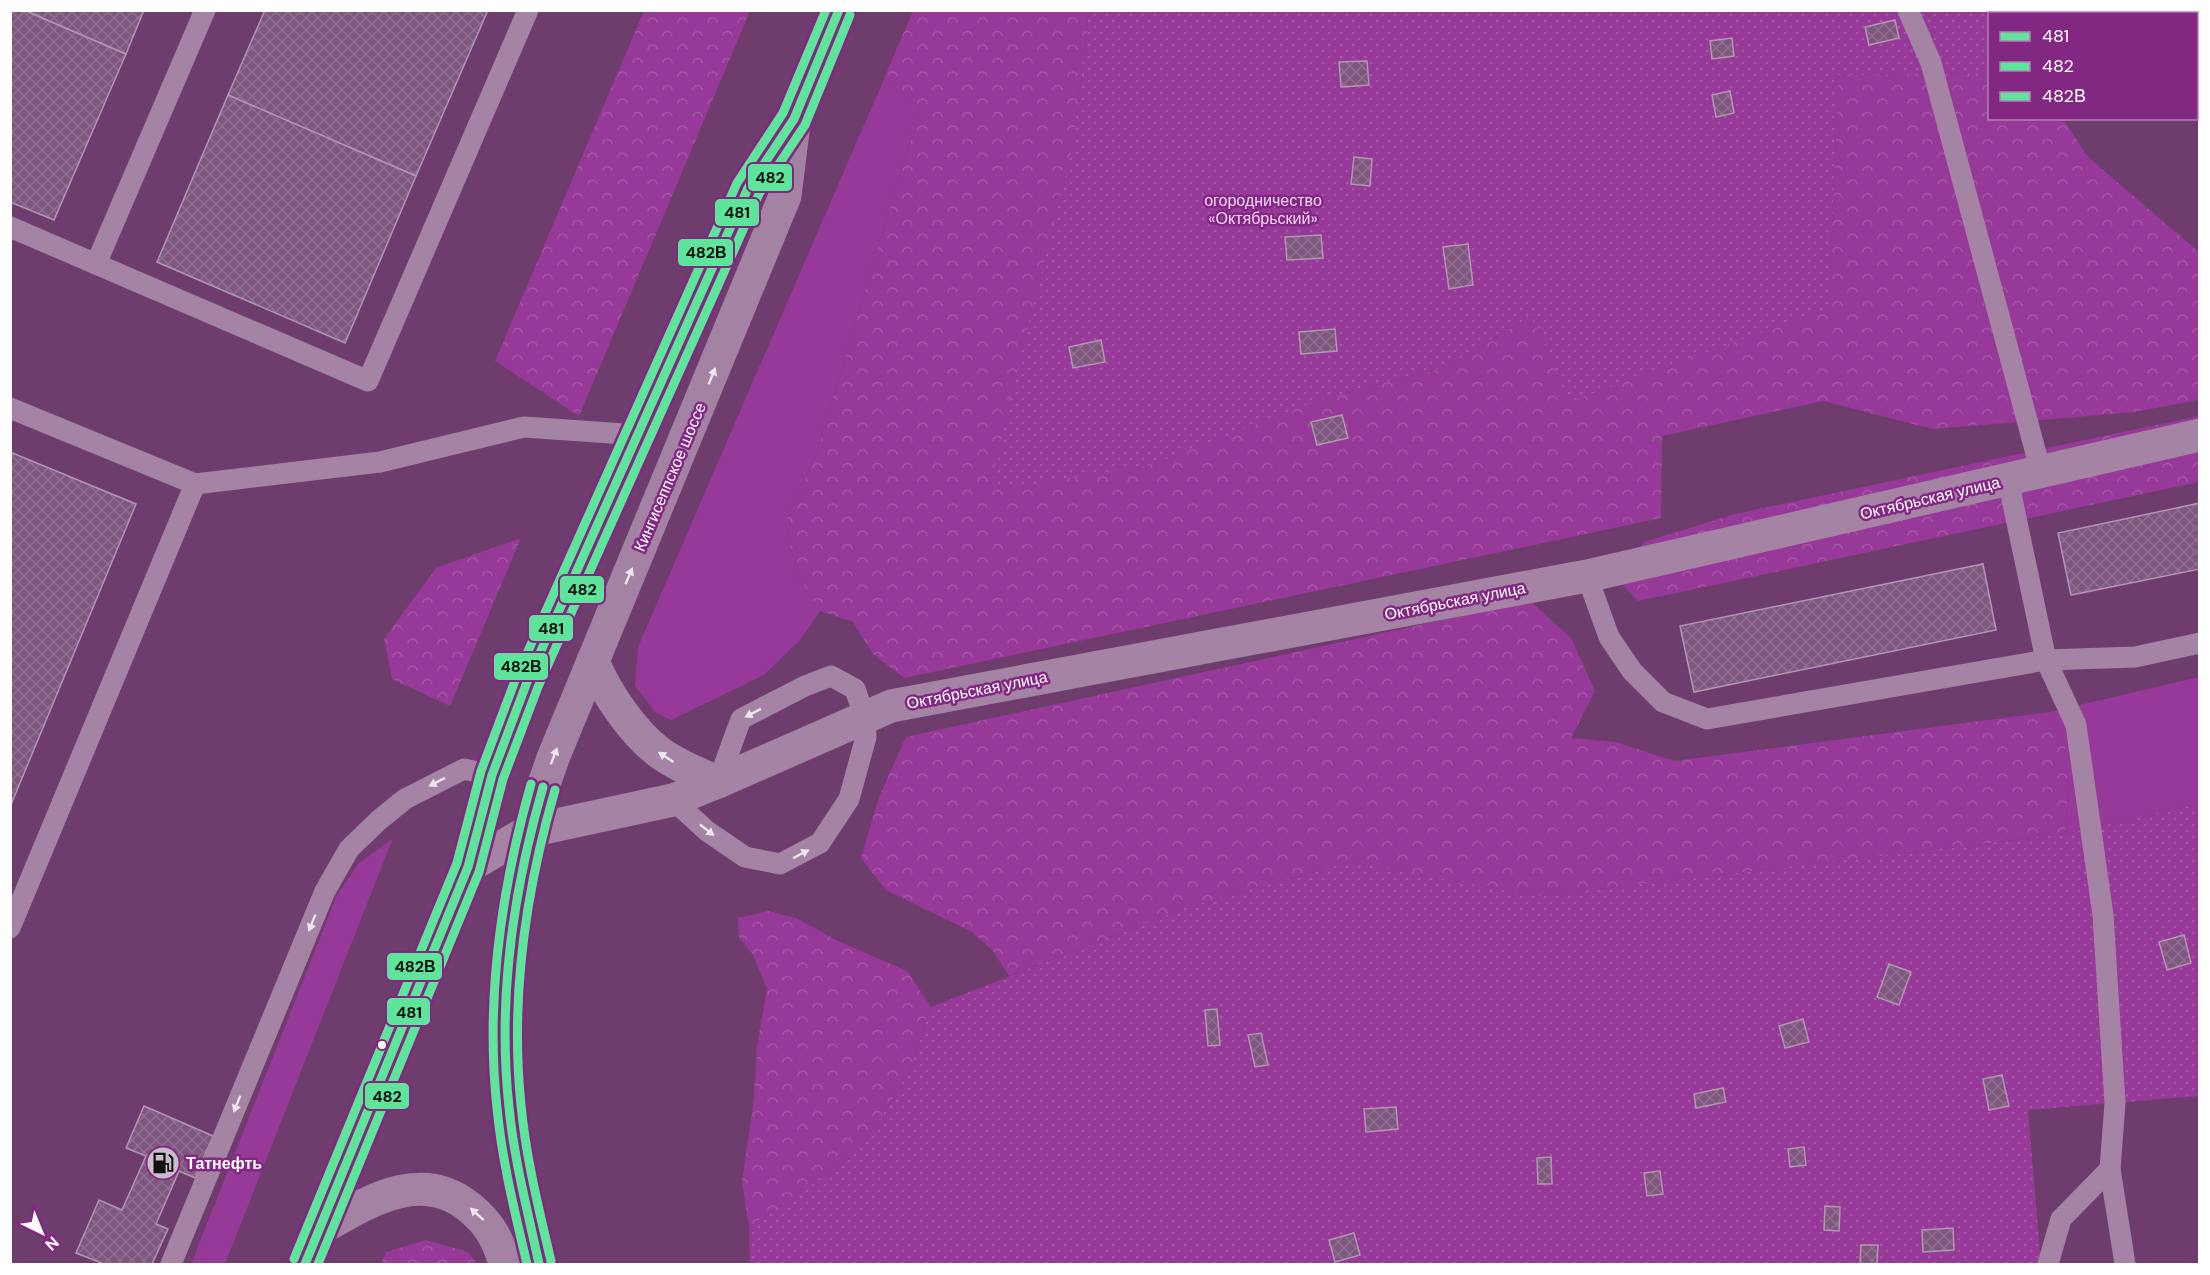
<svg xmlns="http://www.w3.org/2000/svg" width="2210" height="1275" viewBox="0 0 2210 1275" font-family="'DM Sans',sans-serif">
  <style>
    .grass { fill: #973998 }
    .forest { fill: url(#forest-crowns) }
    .park { fill: url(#park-dots) }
    .building { fill: url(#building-cross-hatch); stroke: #b296b2; stroke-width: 1.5 }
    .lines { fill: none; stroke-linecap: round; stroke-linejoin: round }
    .service { stroke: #a483a4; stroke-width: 21 }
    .minor { stroke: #a483a4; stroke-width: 33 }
    .trunk { stroke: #a382a3; stroke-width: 33 }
    .bus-1-casing { stroke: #832882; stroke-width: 14 }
    .bus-2-casing { stroke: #832882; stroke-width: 14 }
    .bus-3-casing { stroke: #832882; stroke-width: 14 }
    .bus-1 { stroke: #5ee59b; stroke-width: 9 }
    .bus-2 { stroke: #5ee59b; stroke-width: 9 }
    .bus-3 { stroke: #5ee59b; stroke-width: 9 }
    .oneway { fill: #ede6ed }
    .bus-dot { fill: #fff; stroke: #832882; stroke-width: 2 }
    .labels { text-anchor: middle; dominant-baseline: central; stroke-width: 5; stroke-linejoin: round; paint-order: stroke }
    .park-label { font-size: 16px; fill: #f5d4f5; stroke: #832882 }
    .street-label { font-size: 16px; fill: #fff; stroke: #832882 }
    .poi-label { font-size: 16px; font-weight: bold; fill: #fff; stroke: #832882; text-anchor: start }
    .line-badge { stroke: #832882; stroke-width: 2 }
    .pale-badge-label { font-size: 16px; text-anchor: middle; font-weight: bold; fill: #111 }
  </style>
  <defs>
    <pattern id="forest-crowns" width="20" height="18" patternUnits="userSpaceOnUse" patternTransform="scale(1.5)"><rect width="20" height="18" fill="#973998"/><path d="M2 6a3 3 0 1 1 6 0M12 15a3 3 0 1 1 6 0" fill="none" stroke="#a757a7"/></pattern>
    <pattern id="park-dots" width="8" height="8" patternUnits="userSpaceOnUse" patternTransform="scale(1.5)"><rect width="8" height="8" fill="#973998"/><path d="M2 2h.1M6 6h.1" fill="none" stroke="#a757a7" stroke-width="1.8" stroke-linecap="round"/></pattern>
    <pattern id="building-cross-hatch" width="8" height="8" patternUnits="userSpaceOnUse" patternTransform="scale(1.5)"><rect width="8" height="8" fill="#7e567e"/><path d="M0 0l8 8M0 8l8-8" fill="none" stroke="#916f91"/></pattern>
  </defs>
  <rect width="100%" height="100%" fill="#6e3d6e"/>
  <!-- grass -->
  <g class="grass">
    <polygon points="884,79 920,108 816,455 785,522 798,577 820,611 801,639 764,675 671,720 656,713 635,686 638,647"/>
    <polygon points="2199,677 2199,804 2065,834 2068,786 2065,743 2050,712"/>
    <polygon points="393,838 225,1264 191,1264 337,895 358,864"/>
  </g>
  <!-- forest -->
  <g class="forest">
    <polygon points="644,11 750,11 579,416 495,361"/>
    <polygon points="913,11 1088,11 1087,34 1072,150 1321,399 1445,367 1531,316 1829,308 1838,75 1989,73 1990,118 2063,119 2088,157 2199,252 2199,400 2134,412 1933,429 1823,401 1662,436 1661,518 904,678 873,654 853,622 820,611 798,577 785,522 816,455 920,108 884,79"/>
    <polygon points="2199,416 2199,482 1638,601 1622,584 1644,542 1735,514"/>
    <polygon points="521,538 450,706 392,679 384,639 436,568"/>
    <polygon points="1530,601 1571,638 1595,691 1571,738 1616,742 1674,761 2050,712 2065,743 2068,786 2065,834 1540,896 1350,862 1185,908 1009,976 993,951 972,932 886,890 861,858 879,797 906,737"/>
    <polygon points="768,911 796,918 838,941 907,971 931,1007 909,1073 859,1151 749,1227 742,1182 754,1098 757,1047 767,988 753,955 739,937 738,918"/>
    <polygon points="426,1240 468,1252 477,1264 381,1264 386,1252"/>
  </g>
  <!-- park -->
  <g class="park">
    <polygon points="1088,11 2112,11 2108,14 1990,14 1989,73 1838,75 1829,308 1571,401 1531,316 1445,367 1321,399 1151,465 1032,484 992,485 1011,395 1072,150 1087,34"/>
    <polygon points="2199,804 2199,1096 2028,1110 2041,1264 750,1264 749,1227 859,1151 909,1073 931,1007 1185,908 1350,862 1540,896 2065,834"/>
  </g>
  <!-- building -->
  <g class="building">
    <polygon points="10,10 24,10 126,54 54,220 10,202"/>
    <polygon points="24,10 144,10 126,54"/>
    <polygon points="265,10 488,10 416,176 228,95"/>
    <polygon points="1895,20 1899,38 1869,45 1865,27"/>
    <polygon points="1732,38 1734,56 1712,59 1710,41"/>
    <polygon points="1367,61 1369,85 1341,87 1339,62"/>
    <polygon points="1730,91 1734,113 1716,117 1712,95"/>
    <polygon points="228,95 416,176 345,343 157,262"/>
    <polygon points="1354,157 1372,159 1370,186 1351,184"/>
    <polygon points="1321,235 1323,258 1287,260 1285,237"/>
    <polygon points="1468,244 1473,285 1449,289 1443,247"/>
    <polygon points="1335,329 1337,351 1301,354 1299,332"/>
    <polygon points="1101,340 1105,362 1073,368 1069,347"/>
    <polygon points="1342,415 1348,438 1317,445 1311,422"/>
    <polygon points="10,452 136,504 10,807"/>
    <polygon points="2200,503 2200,569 2071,595 2058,533"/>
    <polygon points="1983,564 1996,630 1694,692 1680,626"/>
    <polygon points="2184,935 2191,963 2167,970 2159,942"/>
    <polygon points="1889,964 1911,972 1899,1005 1877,997"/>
    <polygon points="1217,1009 1220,1045 1208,1046 1205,1010"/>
    <polygon points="1803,1019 1809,1042 1785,1048 1779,1026"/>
    <polygon points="1261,1033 1268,1065 1255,1067 1248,1035"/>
    <polygon points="2002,1075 2009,1106 1989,1110 1983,1079"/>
    <polygon points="1723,1088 1726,1102 1696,1108 1694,1094"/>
    <polygon points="144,1106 213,1136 195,1178 179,1171 156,1224 168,1229 152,1264 104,1264 76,1253 99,1200 122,1210 146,1156 126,1148"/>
    <polygon points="1396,1107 1398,1129 1366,1132 1364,1109"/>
    <polygon points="1804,1147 1806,1165 1790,1167 1788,1149"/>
    <polygon points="1551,1157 1552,1184 1538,1184 1537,1158"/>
    <polygon points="1660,1171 1663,1194 1647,1196 1644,1173"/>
    <polygon points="1825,1206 1840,1207 1839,1231 1824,1230"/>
    <polygon points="1953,1228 1954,1250 1923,1252 1922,1230"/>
    <polygon points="1354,1233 1360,1255 1335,1262 1329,1240"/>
    <polygon points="1861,1245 1878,1245 1877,1264 1860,1264"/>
  </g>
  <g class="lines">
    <!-- service -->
    <g class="service">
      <polyline points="1908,10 1931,63 2041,472"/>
      <polyline points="10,227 368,381 528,10"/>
      <polyline points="96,264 205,10"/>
      <polyline points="10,408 195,484 10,928"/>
      <polyline points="2008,480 2046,660 2076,725 2103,915 2115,1103 2110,1169 2125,1264"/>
      <polyline points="195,484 380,462 524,427 639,435"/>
      <polyline points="1587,576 1609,637 1632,671 1663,702 1707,719 2046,660 2135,657 2200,643"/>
      <polyline points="673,800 707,831 745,857 780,864 820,843 849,799 866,737 865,718 855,689 831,676 805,686 741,719 718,782"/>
      <polyline points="171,1264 325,891 349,849 378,821 405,799 464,769 492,775"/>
      <polyline points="2048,1264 2061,1219 2110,1169"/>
    </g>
    <!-- minor -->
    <g class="minor">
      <path d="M593,661C605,692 633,733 660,753C678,766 699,774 718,782"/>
      <polyline points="468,867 529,831 673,800 718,782 891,706 1587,576 2200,435"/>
    </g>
    <!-- trunk -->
    <g class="trunk">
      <path d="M320,1229C366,1203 420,1167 469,1207C489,1223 498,1239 505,1264"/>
      <polyline points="305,1264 468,867 492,775 527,682 639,435 748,188 794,119 839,10"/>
      <path d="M539,1264C531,1227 522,1190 515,1153C497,1048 502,935 529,832C535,807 545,782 553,758L785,196L794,123"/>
    </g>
    <defs>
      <g id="bus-1">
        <polyline points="305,1264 468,867 492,775 527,682 748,188 794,119 839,10"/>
        <path d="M539,1264C528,1212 514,1160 509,1107C497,998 513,891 543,787"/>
      </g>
      <g id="bus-2">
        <path d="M551,1261C539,1210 526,1158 521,1105C510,998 525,893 555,790"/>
        <polyline points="318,1264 479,872 503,779 538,687 759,194 805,125 850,15"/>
      </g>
      <g id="bus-3">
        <polyline points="294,1259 457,863 481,771 516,678 737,183 783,113 826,10"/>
        <path d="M527,1264C515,1213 502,1161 497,1108C485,998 501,890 531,784"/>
      </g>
    </defs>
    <!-- bus-1 casing -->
    <use href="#bus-1" class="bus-1-casing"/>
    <!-- bus-2 casing -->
    <use href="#bus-2" class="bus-2-casing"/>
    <!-- bus-3 casing -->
    <use href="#bus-3" class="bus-3-casing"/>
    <!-- bus-1 -->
    <use href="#bus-1" class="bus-1"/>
    <!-- bus-2 -->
    <use href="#bus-2" class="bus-2"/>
    <!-- bus-3 -->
    <use href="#bus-3" class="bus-3"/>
  </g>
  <!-- one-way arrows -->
  <defs><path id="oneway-solid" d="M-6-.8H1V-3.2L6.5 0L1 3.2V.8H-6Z" transform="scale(1.5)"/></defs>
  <g class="oneway">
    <use href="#oneway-solid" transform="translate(712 376) rotate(-68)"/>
    <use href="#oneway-solid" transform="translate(629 576) rotate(-67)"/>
    <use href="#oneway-solid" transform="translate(753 713) rotate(153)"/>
    <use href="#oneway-solid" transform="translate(554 756) rotate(-69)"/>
    <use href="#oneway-solid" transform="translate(666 757) rotate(-147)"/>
    <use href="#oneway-solid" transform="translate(437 782) rotate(153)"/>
    <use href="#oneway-solid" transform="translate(707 830) rotate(38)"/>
    <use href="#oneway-solid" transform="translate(801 854) rotate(-28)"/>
    <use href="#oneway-solid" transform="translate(312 923) rotate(112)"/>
    <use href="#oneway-solid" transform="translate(237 1104) rotate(112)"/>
    <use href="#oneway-solid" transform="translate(477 1214) rotate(-138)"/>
  </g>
  <!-- icons -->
  <defs>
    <symbol id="fuel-disc" viewBox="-11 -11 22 22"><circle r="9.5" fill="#cbc" stroke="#832882"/><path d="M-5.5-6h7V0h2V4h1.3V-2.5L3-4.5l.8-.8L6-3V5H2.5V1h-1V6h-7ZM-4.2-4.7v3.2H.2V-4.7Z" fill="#111"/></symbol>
  </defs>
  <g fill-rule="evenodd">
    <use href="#fuel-disc" x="144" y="1144" width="38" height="38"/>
  </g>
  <!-- markers -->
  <circle class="bus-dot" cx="382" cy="1045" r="5"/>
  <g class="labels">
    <!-- park labels -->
    <g class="park-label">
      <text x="1263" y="200">огородничество<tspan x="1263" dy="18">«Октябрьский»</tspan></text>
    </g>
    <!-- street labels -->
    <g class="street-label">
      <text transform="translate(670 477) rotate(-67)">Кингисеппское шоссе</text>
      <text transform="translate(1930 498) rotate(-13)">Октябрьская улица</text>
      <text transform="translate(1455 601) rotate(-11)">Октябрьская улица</text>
      <text transform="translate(977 690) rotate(-11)">Октябрьская улица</text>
    </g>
    <!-- poi labels -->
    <g class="poi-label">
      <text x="186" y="1163">Татнефть</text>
    </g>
  </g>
  <g class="line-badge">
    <rect x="747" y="163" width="46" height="29" rx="6" fill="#5ee59b"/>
    <rect x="714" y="198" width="46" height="29" rx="6" fill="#5ee59b"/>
    <rect x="677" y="238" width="57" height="29" rx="6" fill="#5ee59b"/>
    <rect x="559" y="575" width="46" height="29" rx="6" fill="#5ee59b"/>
    <rect x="528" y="614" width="46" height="28" rx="6" fill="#5ee59b"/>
    <rect x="493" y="652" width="56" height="29" rx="6" fill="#5ee59b"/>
    <rect x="386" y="952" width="57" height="29" rx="6" fill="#5ee59b"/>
    <rect x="386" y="997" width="45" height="29" rx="6" fill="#5ee59b"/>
    <rect x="364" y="1082" width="46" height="28" rx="6" fill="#5ee59b"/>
  </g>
  <g class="pale-badge-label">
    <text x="770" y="183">482</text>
    <text x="737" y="218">481</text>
    <text x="706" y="258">482В</text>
    <text x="582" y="595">482</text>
    <text x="551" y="634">481</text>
    <text x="521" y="672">482В</text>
    <text x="415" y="972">482В</text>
    <text x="409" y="1018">481</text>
    <text x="387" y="1102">482</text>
  </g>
  <!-- border -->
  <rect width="2210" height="1275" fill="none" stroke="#ffffff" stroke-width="24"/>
  <!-- legend -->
  <rect x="1988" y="12" width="210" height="108" fill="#832882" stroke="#b57eb4" stroke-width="1.5"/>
  <rect x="2000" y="32" width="30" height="9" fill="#5ee59b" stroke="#b57eb4" stroke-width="1.5"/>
  <text x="2042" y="42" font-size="18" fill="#ffffff">481</text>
  <rect x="2000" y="62" width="30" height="9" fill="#5ee59b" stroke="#b57eb4" stroke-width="1.5"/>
  <text x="2042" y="72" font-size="18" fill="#ffffff">482</text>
  <rect x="2000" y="92" width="30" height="9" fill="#5ee59b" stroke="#b57eb4" stroke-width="1.5"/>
  <text x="2042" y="102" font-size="18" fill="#ffffff">482В</text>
  <!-- north arrow -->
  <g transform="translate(42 1233) rotate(137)" stroke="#832882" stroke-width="4.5" paint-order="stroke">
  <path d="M0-4.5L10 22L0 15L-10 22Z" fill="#ffffff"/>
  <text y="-9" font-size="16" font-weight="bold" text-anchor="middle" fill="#ffffff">N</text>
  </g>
</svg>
